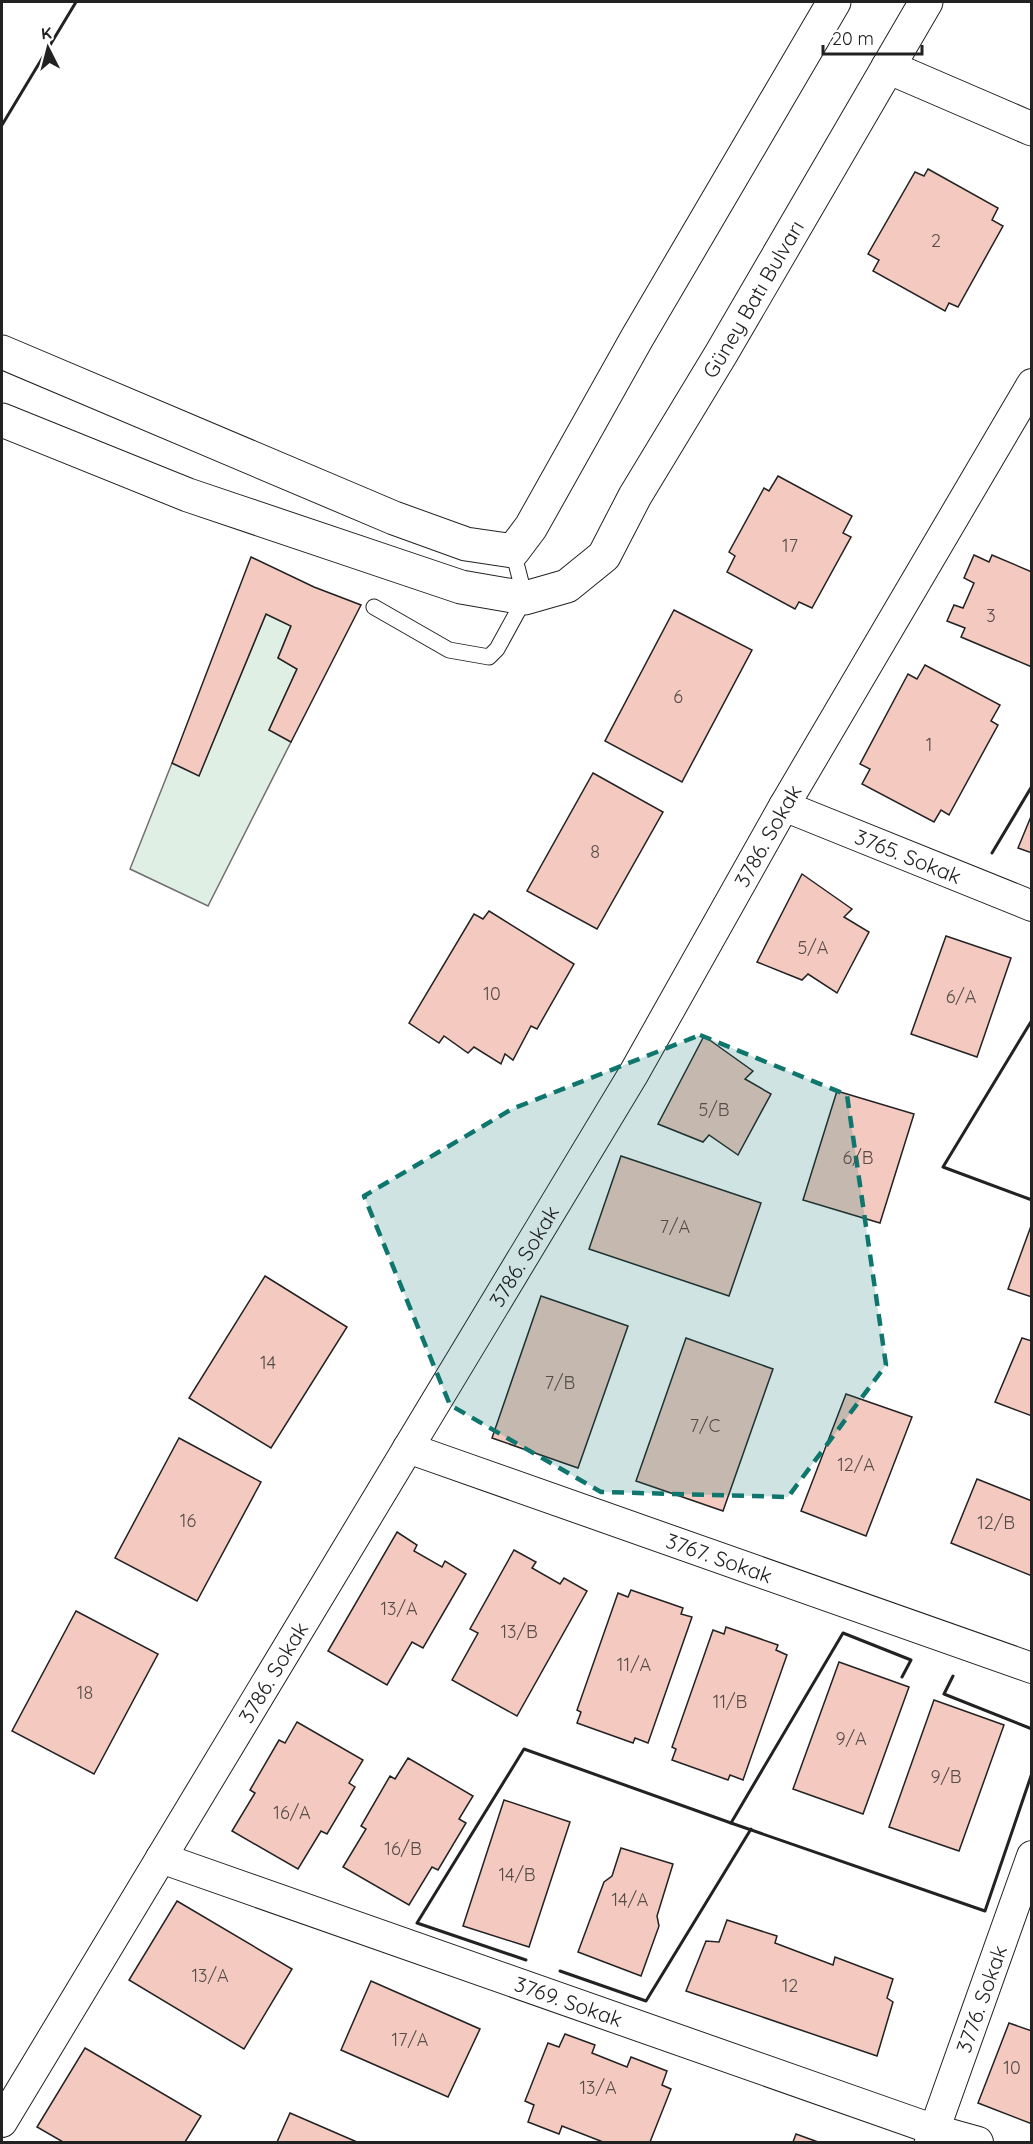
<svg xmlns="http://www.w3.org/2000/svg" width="1033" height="2144" viewBox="0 0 1033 2144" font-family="Quicksand,sans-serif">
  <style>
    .green { fill: #e0efe3; stroke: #6f6f6f; stroke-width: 1.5 }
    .building { fill: #f3c9c0; stroke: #222; stroke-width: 1.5 }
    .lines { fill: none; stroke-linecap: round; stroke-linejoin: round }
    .lane-casing { stroke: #222; stroke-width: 17 }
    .street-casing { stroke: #222; stroke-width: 32 }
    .secondary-casing { stroke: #222; stroke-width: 35 }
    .lane { stroke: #fff; stroke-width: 15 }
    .street { stroke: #fff; stroke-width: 30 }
    .secondary { stroke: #fff; stroke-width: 33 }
    .wall { stroke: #222; stroke-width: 3 }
    .marked { fill: #0f766e; fill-opacity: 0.2; stroke: #0f766e; stroke-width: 4.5; stroke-dasharray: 12 8; stroke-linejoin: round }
    .labels { text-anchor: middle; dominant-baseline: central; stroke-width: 4.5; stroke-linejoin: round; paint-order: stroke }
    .number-label { font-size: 18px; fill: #564c4a }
    .street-label { font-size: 21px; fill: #222; stroke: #fff }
  </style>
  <rect width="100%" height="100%" fill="#fff"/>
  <!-- green -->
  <polygon class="green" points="266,614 291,626 278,658 297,669 269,730 291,742 208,906 130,869 172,763 199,775"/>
  <!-- building -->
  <g class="building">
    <polygon points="928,169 998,208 992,220 1003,226 958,307 949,303 945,311 873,271 879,260 868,254 915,172 924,176"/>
    <polygon points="778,476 852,516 843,533 851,537 812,608 799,602 795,609 727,572 735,556 729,552 764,488 769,491"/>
    <polygon points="974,555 989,562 992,555 1032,572 1032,667 961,637 965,628 947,621 954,605 963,608 974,583 964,578"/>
    <polygon points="251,557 314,587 361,605 291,742 269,730 297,669 278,658 291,626 266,614 199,776 172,763"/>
    <polygon points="674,610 752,650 682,782 605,741"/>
    <polygon points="925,665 1000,705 991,721 998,725 949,815 941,810 934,822 862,784 870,769 860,764 908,674 917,679"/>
    <polygon points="593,773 663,812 597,929 527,891"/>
    <polygon points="1032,814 1032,853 1018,848"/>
    <polygon points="802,874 852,909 844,917 869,932 837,993 808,974 802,980 757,962"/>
    <polygon points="489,911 574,964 537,1029 531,1026 513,1060 505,1054 501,1064 474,1047 468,1053 444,1036 439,1043 409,1023 474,914 483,919"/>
    <polygon points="946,936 1011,958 977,1057 911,1034"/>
    <polygon points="704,1036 753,1071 745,1079 771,1094 738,1155 709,1135 703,1142 658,1124"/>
    <polygon points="837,1091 914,1114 880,1223 803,1200"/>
    <polygon points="621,1156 761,1203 729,1296 589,1249"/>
    <polygon points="1031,1226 1032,1226 1032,1297 1008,1289"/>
    <polygon points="265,1276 347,1327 271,1448 189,1398"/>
    <polygon points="541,1296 628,1326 578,1468 492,1438"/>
    <polygon points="686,1338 773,1369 723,1511 636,1481"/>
    <polygon points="1022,1338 1032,1341 1032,1416 995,1402"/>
    <polygon points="846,1394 912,1417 866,1536 801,1511"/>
    <polygon points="179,1438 261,1482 197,1601 115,1558"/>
    <polygon points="977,1479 1032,1501 1032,1576 951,1543"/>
    <polygon points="397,1532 417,1545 414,1551 442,1567 445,1561 466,1574 423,1648 412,1642 387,1685 328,1651"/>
    <polygon points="514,1550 536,1562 532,1568 560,1584 564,1578 587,1591 517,1716 452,1680 478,1633 470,1629"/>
    <polygon points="631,1590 683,1608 681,1614 692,1617 648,1743 635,1738 633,1743 577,1723 581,1712 577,1710 618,1593 628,1597"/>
    <polygon points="76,1611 158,1654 94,1774 12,1731"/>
    <polygon points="726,1627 778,1645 776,1650 787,1655 743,1780 730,1775 728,1780 672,1760 676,1749 672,1747 713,1630 724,1634"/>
    <polygon points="839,1662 909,1687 863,1814 793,1789"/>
    <polygon points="934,1700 1004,1725 959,1851 889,1827"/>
    <polygon points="297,1722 363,1760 349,1783 355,1787 327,1834 321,1831 298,1869 232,1831 255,1793 250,1790 279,1740 285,1743"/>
    <polygon points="408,1758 473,1796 459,1819 466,1823 438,1870 432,1867 409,1905 343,1867 366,1829 361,1826 390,1776 395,1779"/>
    <polygon points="504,1800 570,1822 529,1947 463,1926"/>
    <polygon points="621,1848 673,1864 657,1916 659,1926 641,1976 578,1952 604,1882 612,1876"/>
    <polygon points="177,1901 292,1969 244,2049 129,1980"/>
    <polygon points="727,1920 777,1936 775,1943 833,1965 835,1957 893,1979 887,1998 893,2002 877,2056 686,1991 706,1941 719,1942"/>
    <polygon points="371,1981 480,2029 448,2097 341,2050"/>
    <polygon points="1009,2023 1032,2031 1032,2124 978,2103"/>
    <polygon points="565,2034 595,2045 592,2053 627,2067 631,2057 667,2071 662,2085 671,2089 650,2142 603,2142 562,2126 559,2134 528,2122 534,2105 525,2101 548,2043 559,2047"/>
    <polygon points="85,2048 201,2116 185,2142 63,2142 37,2127"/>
    <polygon points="290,2113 357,2142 277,2142"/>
    <polygon points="796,2134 818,2142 793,2142"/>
  </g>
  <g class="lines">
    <defs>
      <polyline id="lane" points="374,607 449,650 489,657 497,649 525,598 513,551"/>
      <g id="street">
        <path id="s1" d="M784,806L1032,906"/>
        <path id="s2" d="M408,1448L1032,1668"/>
        <path id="s3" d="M161,1858L935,2130L978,2142"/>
        <path id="s4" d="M2,2122L634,1073L784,806L1032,384"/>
        <path id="s5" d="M930,2142L1032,1856"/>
      </g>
      <g id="secondary">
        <polyline points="888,67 1032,129"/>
        <polyline points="2,352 394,518 466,544 513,551 531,527 637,338 834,2"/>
        <path id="s6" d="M2,420L188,495L461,587L525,598L567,586L604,556L635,496L721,354L926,2"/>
      </g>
    </defs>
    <!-- lane casing -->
    <use href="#lane" class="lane-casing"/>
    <!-- street casing -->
    <use href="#street" class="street-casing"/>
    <!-- secondary casing -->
    <use href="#secondary" class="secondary-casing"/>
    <!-- lane -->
    <use href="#lane" class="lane"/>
    <!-- street -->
    <use href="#street" class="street"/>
    <!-- secondary -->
    <use href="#secondary" class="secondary"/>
    <!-- wall -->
    <g class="wall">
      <polyline points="2,125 76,2"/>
      <polyline points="992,853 1032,786"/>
      <polyline points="1032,1020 943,1167 1032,1200"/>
      <polyline points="953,1676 944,1694 1032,1729"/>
      <polyline points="902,1677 911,1660 843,1633 731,1823 985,1911 1032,1773"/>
      <polyline points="526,1960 417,1923 524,1749 731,1823"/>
      <polyline points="560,1971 646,2001 751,1829"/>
    </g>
  </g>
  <!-- marked area -->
  <path class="marked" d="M700,1035L847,1095L886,1365L788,1497L601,1492L450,1405L364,1196L512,1109Z"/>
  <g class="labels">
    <!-- number labels -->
    <g class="number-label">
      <text x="936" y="240">2</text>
      <text x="790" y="545">17</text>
      <text x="991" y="615">3</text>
      <text x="678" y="696">6</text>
      <text x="929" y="744">1</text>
      <text x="595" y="851">8</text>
      <text x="813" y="947">5/A</text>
      <text x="492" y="993">10</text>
      <text x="961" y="996">6/A</text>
      <text x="714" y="1109">5/B</text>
      <text x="858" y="1157">6/B</text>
      <text x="675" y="1226">7/A</text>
      <text x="268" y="1362">14</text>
      <text x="560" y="1382">7/B</text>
      <text x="705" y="1425">7/C</text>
      <text x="856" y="1464">12/A</text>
      <text x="188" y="1520">16</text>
      <text x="996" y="1522">12/B</text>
      <text x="399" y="1608">13/A</text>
      <text x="519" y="1631">13/B</text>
      <text x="634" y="1664">11/A</text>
      <text x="85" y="1692">18</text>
      <text x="730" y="1701">11/B</text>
      <text x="851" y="1738">9/A</text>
      <text x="946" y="1776">9/B</text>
      <text x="292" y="1812">16/A</text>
      <text x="403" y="1848">16/B</text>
      <text x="517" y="1874">14/B</text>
      <text x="630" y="1899">14/A</text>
      <text x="210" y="1975">13/A</text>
      <text x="790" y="1985">12</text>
      <text x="410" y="2039">17/A</text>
      <text x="1012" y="2067">10</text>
      <text x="598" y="2087">13/A</text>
    </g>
    <!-- street labels -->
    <g class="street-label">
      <text stroke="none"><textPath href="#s6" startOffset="942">Güney Batı Bulvarı</textPath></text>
      <text stroke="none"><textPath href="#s4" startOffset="1497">3786. Sokak</textPath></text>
      <text stroke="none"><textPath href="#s1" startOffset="134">3765. Sokak</textPath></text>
      <text stroke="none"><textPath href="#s4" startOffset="1011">3786. Sokak</textPath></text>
      <text stroke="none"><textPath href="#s2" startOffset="330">3767. Sokak</textPath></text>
      <text stroke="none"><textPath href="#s4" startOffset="525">3786. Sokak</textPath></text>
      <text stroke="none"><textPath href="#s5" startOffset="152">3776. Sokak</textPath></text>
      <text stroke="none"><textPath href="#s3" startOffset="432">3769. Sokak</textPath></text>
    </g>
  </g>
  <!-- border -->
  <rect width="1033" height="2144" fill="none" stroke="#222222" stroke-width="6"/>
  <!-- north arrow -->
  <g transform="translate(48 48) rotate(354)" stroke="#ffffff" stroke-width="4.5" paint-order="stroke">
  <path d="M0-4.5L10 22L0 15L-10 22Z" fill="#222222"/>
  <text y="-9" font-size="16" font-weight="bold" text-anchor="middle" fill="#222222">K</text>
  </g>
  <!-- scale -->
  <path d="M823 45v9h99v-9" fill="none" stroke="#222222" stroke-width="3"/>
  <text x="832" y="45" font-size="18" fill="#222222" stroke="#ffffff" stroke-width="4.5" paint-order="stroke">20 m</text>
</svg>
